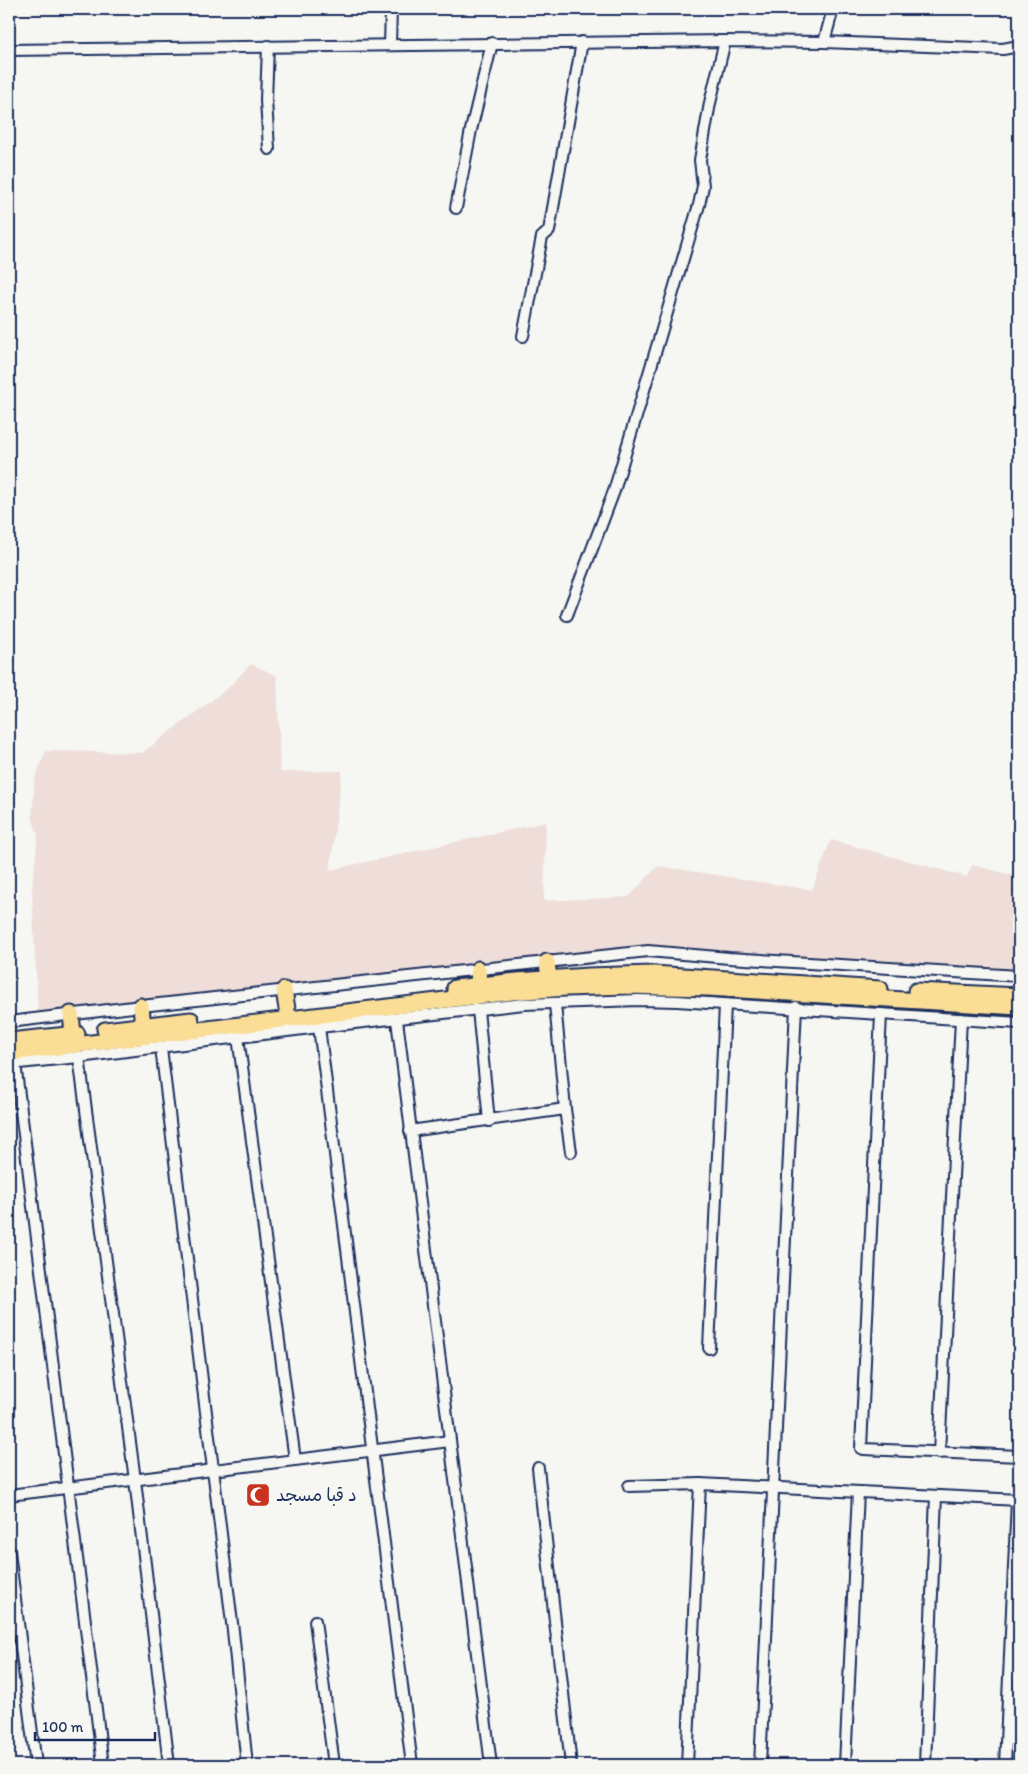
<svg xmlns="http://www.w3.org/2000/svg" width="1028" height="1774" viewBox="0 0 1028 1774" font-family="Itim,'Playpen Sans Arabic',sans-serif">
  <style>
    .built { fill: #eeddd8 }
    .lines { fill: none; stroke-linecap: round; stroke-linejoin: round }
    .minor-casing { stroke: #1b2f5e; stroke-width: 14 }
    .highway-casing { stroke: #1b2f5e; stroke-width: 19 }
    .minor { stroke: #f6f6f2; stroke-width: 10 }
    .highway { stroke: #fbde96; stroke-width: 15 }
    .labels { text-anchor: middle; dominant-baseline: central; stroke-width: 4; stroke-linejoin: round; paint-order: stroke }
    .poi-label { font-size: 18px; fill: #1b2f5e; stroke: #f6f6f2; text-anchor: start }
  </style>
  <rect width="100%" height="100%" fill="#f6f6f2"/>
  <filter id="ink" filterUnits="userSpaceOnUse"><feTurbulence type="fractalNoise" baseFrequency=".02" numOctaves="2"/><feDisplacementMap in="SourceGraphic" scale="10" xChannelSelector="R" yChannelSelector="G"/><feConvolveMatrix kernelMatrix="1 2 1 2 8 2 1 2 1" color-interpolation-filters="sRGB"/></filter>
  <g filter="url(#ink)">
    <!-- built -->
    <polygon class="built" points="251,664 277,676 280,772 342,771 330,870 546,822 544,901 629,897 658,866 812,890 831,840 967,877 972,865 1019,877 1019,976 648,951 38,1018 32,890 38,836 32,816 35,778 46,751 142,753 228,688"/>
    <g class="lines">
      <defs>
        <g id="minor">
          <polyline points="824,42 833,9"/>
          <polyline points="390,45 391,9"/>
          <polyline points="268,46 266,100 269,149"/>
          <polyline points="9,50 725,41 824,42 1003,49 1019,46"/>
          <polyline points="456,208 471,130 492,43"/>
          <polyline points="523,336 542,237 549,231 582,42"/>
          <polyline points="567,615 614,491 699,205 703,186 700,160 710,103 725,41"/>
          <polyline points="555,1004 565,1109 571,1152"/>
          <polyline points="478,1010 489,1121"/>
          <polyline points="881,1014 861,1448 864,1449 1019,1456"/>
          <polyline points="397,1020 491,1765"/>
          <polyline points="9,1022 141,1006 648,951 729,958 1019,976"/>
          <polyline points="319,1027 412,1765"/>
          <polyline points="238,1037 295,1460"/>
          <polyline points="161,1048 233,1631 247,1765"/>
          <polyline points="79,1057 135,1480 169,1765"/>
          <polyline points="15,1063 103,1765"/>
          <polyline points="9,1064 79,1057 319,1027 524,1004 639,1000 677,1001 1019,1023"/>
          <polyline points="410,1131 565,1109"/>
          <polyline points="709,1348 725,1005"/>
          <polyline points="939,1453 961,1019"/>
          <polyline points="538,1468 571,1765"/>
          <polyline points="629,1486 700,1484 1019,1500"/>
          <polyline points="9,1495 450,1441"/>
          <polyline points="9,1552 36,1765"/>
          <polyline points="315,1621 334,1765"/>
          <polyline points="687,1765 700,1484"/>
          <polyline points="760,1765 796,1007"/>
          <polyline points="845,1765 858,1492"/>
          <polyline points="925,1765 936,1496"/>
          <polyline points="1005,1765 1017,1500"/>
        </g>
        <g id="highway">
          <polyline points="547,962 549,979"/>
          <polyline points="478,969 479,986"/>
          <polyline points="455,988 517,981 588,976 653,974 880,989"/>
          <polyline points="284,990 287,1009"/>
          <polyline points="916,991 1019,996"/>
          <polyline points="141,1006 143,1026"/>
          <polyline points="71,1014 73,1034"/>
          <polyline points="105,1030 191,1020"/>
          <polyline points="9,1041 77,1034"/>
          <polyline points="9,1053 511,992 566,988 627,986 708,988 1019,1007"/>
        </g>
      </defs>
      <!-- minor casing -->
      <use href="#minor" class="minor-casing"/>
      <!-- highway casing -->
      <use href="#highway" class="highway-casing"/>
      <!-- minor -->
      <use href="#minor" class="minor"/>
      <!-- highway -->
      <use href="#highway" class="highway"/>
    </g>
  </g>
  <!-- icons -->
  <defs>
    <symbol id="mosque-square" viewBox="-11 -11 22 22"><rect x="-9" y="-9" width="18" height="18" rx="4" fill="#c8321e" stroke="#f6f6f2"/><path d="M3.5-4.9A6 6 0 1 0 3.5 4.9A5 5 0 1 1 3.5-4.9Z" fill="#fff"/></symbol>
  </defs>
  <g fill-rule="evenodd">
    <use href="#mosque-square" x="244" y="1481" width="28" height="28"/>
  </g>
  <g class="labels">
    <!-- poi labels -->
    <g class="poi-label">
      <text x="276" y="1495">د قبا مسجد</text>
    </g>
  </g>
  <!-- margin -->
  <rect width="1028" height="1774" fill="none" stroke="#f6f6f2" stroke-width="30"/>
  <rect x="15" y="15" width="998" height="1744" fill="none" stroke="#1b2f5e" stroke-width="2" filter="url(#ink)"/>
  <!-- scale -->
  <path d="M35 1732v8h120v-8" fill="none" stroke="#1b2f5e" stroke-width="2.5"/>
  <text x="42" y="1732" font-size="15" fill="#1b2f5e" stroke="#f6f6f2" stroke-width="4" paint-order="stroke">100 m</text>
</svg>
